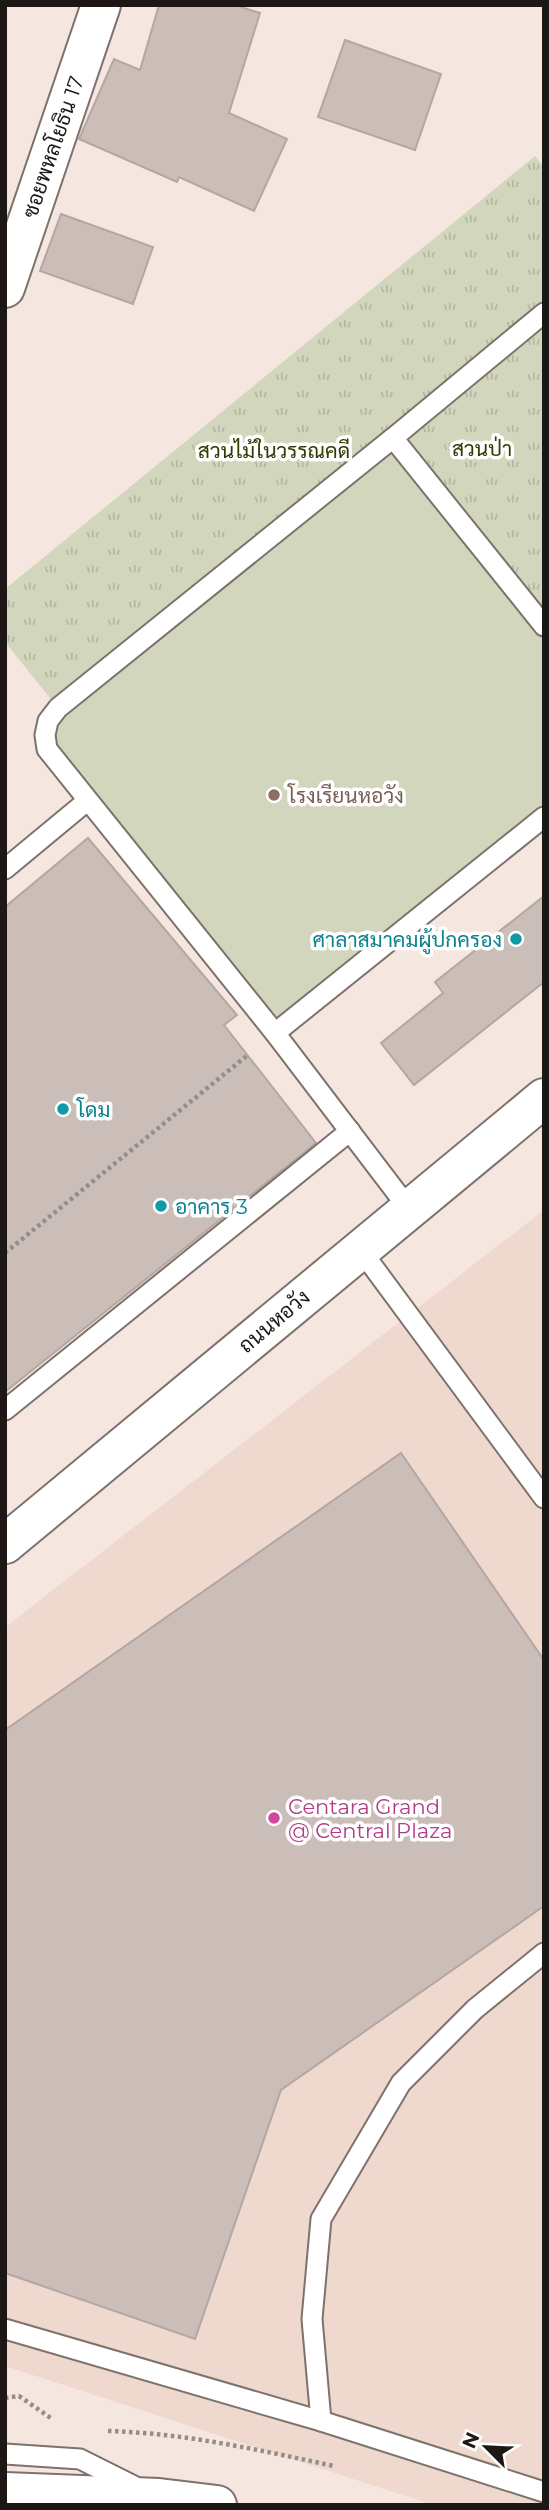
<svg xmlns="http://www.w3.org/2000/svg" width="549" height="2510" viewBox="0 0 549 2510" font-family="Montserrat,Sarabun,sans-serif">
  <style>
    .built { fill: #efd9cf }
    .grass { fill: url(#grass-tufts) }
    .garden { fill: #d2d6bc }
    .building { fill: #cbbdb7; stroke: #b4a6a0; stroke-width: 2 }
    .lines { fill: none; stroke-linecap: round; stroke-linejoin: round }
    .service-casing { stroke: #7e726c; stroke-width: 23 }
    .minor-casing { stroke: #7e726c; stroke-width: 42 }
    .motorway-casing { stroke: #7e726c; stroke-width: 42 }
    .path { stroke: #978d88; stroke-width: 4.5; stroke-dasharray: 3.5 3.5; stroke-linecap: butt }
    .service { stroke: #fff; stroke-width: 19 }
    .minor { stroke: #fff; stroke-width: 38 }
    .motorway { stroke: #fff; stroke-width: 38 }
    .education-dot { fill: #8d6e63; stroke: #fff; stroke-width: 2.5 }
    .culture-dot { fill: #0f9aa8; stroke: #fff; stroke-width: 2.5 }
    .hotel-dot { fill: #d1479c; stroke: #fff; stroke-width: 2.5 }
    .labels { text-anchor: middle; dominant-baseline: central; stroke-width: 7; stroke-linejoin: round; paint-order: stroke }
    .street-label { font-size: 21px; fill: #1d1816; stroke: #fff }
    .park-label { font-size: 21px; fill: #363a00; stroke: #fff }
    .education-label { font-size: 21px; fill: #785e54; stroke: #fff; text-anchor: start }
    .culture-label { font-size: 21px; fill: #0d838f; stroke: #fff; text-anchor: start }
    .hotel-label { font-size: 21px; fill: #b23c85; stroke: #fff; text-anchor: start }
  </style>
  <defs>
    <pattern id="grass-tufts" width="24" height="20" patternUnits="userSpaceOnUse" patternTransform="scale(1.75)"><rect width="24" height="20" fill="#d2d6bc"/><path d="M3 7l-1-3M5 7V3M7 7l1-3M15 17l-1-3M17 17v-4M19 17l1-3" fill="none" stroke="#b4b7a1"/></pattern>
  </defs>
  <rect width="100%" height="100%" fill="#f5e7e0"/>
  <!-- built -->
  <polygon class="built" points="544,1210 544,2505 433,2505 5,2366 5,1627"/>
  <!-- grass -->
  <g class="grass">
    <polygon points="535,156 544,167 544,312 58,708 5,642 5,589"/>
    <polygon points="544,316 544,626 394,438"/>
  </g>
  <!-- garden -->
  <polygon class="garden" points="393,438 544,626 544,817 275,1033 45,735 48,721"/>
  <!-- building -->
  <g class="building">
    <polygon points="159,5 235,5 260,13 229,113 287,139 254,211 179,177 177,182 79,139 114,59 140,70"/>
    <polygon points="345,40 441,74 415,150 318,117"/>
    <polygon points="61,214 153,247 133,304 40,271"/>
    <polygon points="88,838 237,1015 224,1025 316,1143 5,1392 5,907"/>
    <polygon points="544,896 544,982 414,1085 381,1043 443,993 435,982"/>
    <polygon points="401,1453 544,1660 544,1906 281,2090 195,2339 5,2273 5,1730"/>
  </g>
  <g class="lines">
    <defs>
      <g id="service">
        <polyline points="393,438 544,313"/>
        <polyline points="5,869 87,801"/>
        <polyline points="275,1033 544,817"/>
        <polyline points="409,1209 275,1033 47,749 45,735 48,721 58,708 393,438 544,626"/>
        <polyline points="360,1249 544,1498"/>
        <polyline points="5,1410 350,1131"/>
        <polyline points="5,2329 321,2421 544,2492"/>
        <polyline points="321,2421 312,2319 321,2219 401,2083 475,2009 544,1953"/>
        <polyline points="5,2454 80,2459 140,2489"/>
      </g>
      <g id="minor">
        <polyline points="5,288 101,5"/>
        <polyline points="5,1544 544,1098"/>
      </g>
      <polyline id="motorway" points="5,2492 159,2498 217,2505"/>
    </defs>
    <!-- service casing -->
    <use href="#service" class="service-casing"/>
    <!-- minor casing -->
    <use href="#minor" class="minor-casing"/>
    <!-- motorway casing -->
    <use href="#motorway" class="motorway-casing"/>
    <!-- path -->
    <g class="path">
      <polyline points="5,1253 249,1054"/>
      <polyline points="5,2398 19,2396 52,2419"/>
      <path d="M108,2431C184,2433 259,2450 334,2466"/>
    </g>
    <!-- service -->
    <use href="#service" class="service"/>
    <!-- minor -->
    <use href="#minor" class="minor"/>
    <!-- motorway -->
    <use href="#motorway" class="motorway"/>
  </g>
  <!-- markers -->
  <circle class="education-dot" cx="274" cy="795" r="7"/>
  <g class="culture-dot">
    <circle cx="516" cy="939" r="7"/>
    <circle cx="63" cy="1109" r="7"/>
    <circle cx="161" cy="1206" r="7"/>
  </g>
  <circle class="hotel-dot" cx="274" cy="1818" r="7"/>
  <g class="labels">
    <!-- street labels -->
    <g class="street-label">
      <text transform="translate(53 147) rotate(-71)">ซอยพหลโยธิน 17</text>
      <text transform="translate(274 1321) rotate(-40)">ถนนหอวัง</text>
    </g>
    <!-- park labels -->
    <g class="park-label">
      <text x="482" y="448">สวนป่า</text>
      <text x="274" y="450">สวนไม้ในวรรณคดี</text>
    </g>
    <!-- education labels -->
    <g class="education-label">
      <text x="288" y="795">โรงเรียนหอวัง</text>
    </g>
    <!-- culture labels -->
    <g class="culture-label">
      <text x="502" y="939" text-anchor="end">ศาลาสมาคมผู้ปกครอง</text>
      <text x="77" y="1109">โดม</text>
      <text x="175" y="1206">อาคาร 3</text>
    </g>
    <!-- hotel labels -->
    <g class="hotel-label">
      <text x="288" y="1806">Centara Grand<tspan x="288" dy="24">@ Central Plaza</tspan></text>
    </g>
  </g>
  <!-- border -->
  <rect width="549" height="2510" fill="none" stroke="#1d1816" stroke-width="14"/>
  <!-- north arrow -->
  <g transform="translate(486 2447) rotate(294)" stroke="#ffffff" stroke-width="5" paint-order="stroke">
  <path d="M0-5L12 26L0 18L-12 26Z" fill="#1d1816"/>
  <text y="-10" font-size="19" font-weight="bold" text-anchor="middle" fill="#1d1816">N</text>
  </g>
</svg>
